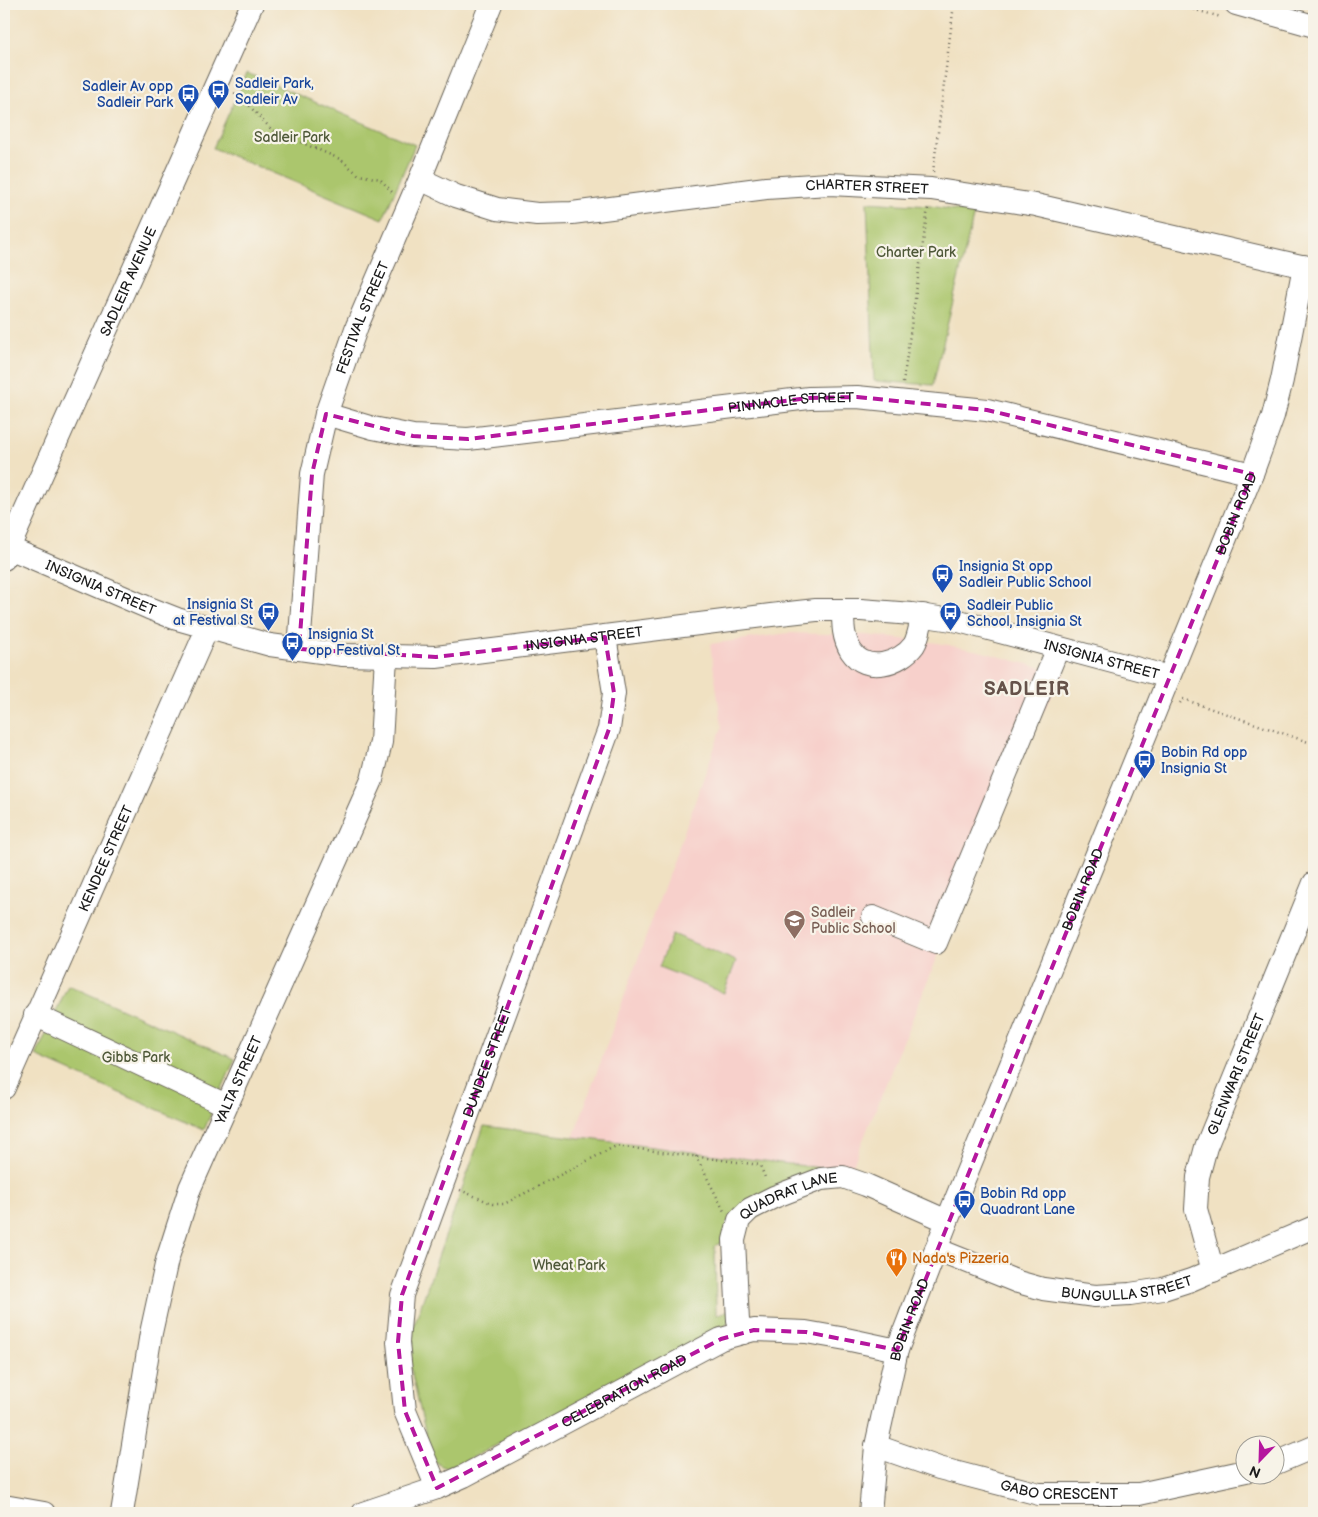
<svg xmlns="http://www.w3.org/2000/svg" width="1318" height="1517" viewBox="0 0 1318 1517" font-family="'Balsamiq Sans',sans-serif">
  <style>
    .built { fill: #f7d0cb }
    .green { fill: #abc66d; stroke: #647144 }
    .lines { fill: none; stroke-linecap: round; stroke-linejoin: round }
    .minor-casing { stroke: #666156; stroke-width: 24 }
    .path { stroke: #666156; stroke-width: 2.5; stroke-dasharray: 1 4; stroke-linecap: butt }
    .minor { stroke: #fff; stroke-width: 22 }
    .marked { fill: none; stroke: #b5179e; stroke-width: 4; stroke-dasharray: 10 6; stroke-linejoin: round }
    .labels { text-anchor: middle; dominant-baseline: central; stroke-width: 4.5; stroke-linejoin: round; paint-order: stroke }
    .transit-label { font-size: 14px; fill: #164399; stroke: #f7f3e8; text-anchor: start }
    .park-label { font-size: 14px; fill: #4e5838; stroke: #f7f3e8 }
    .street-label { font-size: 14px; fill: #1c1c1c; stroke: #f7f3e8 }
    .education-label { font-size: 14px; fill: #785e54; stroke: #f7f3e8; text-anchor: start }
    .food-label { font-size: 14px; fill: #c56008; stroke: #f7f3e8; text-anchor: start }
    .district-label { font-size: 19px; font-weight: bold; letter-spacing: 1px; fill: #65524a; stroke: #f7f3e8 }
  </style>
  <rect width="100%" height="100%" fill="#f7f3e8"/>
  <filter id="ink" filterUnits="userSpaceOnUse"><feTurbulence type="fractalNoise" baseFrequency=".02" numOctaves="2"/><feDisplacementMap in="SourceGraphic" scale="10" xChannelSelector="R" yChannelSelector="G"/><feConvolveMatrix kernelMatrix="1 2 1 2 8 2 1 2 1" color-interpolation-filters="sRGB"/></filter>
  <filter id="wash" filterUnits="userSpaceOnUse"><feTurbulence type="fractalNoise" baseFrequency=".0096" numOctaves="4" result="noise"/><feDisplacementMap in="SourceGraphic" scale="20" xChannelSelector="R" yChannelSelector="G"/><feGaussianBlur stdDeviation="1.12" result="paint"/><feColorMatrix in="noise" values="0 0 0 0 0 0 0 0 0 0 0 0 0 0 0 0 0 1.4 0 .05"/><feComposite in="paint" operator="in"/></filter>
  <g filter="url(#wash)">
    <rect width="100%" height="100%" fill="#f0e1c2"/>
    <!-- built -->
    <polygon class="built" points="788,633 866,635 938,643 979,651 1065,674 1026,740 850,1172 573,1138 722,727 710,644"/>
    <!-- green -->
    <g class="green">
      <polygon points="247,73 415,145 383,219 213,148"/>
      <polygon points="867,202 930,206 974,213 933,385 874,381"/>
      <polygon points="672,934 736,961 724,993 659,967"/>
      <polygon points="68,985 235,1059 204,1130 36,1056"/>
      <path d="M484,1126L821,1168L728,1239L715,1246L716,1315L731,1310L729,1322L723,1328L452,1468C442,1468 437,1464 431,1457L406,1348Z"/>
    </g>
  </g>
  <g filter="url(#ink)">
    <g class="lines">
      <defs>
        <g id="minor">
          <polyline points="1236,4 1314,26"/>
          <path id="s1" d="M420,179L456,196L497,209L537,214L572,213L766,188L829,184L931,189L1036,205L1314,269"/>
          <path id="s2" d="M326,414L373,428L413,436L468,439L809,398L857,397L987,410L1252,474"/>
          <path id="s3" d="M9,548L149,608L177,619L270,645L343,655L436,657L771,615L816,610H861L912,614L959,621L1169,677"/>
          <path id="s4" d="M4,559L252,4"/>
          <path d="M843,610C843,625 843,638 851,651C866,674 900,664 914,645C919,637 920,624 923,615"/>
          <path id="s5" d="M299,649L312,474L326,414L357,326L420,179L491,4"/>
          <polyline points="873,917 936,943 1058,648"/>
          <polyline points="35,1015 226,1105"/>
          <path id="s6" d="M4,1088L207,629"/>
          <path id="s7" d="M936,1249L1018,1282L1043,1289L1095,1296L1130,1294L1163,1289L1191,1280L1314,1227"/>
          <path id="s8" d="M1213,1271L1196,1209L1198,1177L1206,1147L1314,883"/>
          <path id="s9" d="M743,1333L738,1321L734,1240L739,1220L750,1209L774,1197L821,1179L843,1177L866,1185L947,1221"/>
          <path id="s10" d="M876,1446L939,1468L1039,1494H1139L1246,1471"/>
          <polyline points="1276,1463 1314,1447"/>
          <path id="s11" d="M437,1488L405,1411L398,1342L402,1295L609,729L614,693L605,637"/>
          <polyline points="4,1506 44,1513"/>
          <path id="s12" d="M122,1513L151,1333L167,1260L190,1188L372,780L381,742L386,657"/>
          <path id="s13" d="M363,1513L437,1488L464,1476L721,1339L754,1330L806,1332L846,1339L897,1350"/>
          <path id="s14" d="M870,1513L876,1446L897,1350L947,1221L1252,474L1273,416L1282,380L1304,266"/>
        </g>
      </defs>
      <!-- minor casing -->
      <use href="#minor" class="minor-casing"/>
      <!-- path -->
      <g class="path">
        <polyline points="1174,4 1221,17"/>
        <polyline points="234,93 241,97 272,130 340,159 359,175 380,179 392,192"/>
        <polyline points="933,172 954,4"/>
        <polyline points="903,383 928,208"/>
        <polyline points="1180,703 1183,699 1314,744"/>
        <polyline points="696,1156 724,1211"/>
        <polyline points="460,1190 493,1204 504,1204 616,1146 760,1165 766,1180"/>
      </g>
      <!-- minor -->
      <use href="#minor" class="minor"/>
    </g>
  </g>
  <!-- marked area -->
  <path class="marked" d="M857,397L987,410L1252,474L897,1350L806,1332L754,1330L721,1339L437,1488L405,1411L398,1342L402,1295L609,729L614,693L605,637L436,657L299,649L312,474L326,414L413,436L468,439L809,398Z"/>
  <!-- icons -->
  <defs>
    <symbol id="bus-pin" viewBox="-11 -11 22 30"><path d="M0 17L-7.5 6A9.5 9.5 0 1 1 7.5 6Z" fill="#1a4fb4" stroke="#f7f3e8"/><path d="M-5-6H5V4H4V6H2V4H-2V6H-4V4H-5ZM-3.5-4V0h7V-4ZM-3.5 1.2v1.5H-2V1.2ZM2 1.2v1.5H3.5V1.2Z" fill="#fff"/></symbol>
    <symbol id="school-pin" viewBox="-11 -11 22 30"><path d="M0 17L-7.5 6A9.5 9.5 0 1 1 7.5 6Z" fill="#8d6e63" stroke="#f7f3e8"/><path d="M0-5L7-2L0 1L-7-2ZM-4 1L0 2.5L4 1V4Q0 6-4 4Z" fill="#fff"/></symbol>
    <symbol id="restaurant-pin" viewBox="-11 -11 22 30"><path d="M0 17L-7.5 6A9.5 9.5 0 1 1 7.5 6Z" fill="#e8710a" stroke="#f7f3e8"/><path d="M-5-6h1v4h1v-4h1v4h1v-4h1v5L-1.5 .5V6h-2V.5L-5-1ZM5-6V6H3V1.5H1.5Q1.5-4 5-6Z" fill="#fff"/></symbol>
  </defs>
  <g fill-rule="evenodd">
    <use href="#bus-pin" x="206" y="78" width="25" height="34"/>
    <use href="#bus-pin" x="176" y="82" width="25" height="34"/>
    <use href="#bus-pin" x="930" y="562" width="25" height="34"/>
    <use href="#bus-pin" x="256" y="600" width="25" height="34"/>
    <use href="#bus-pin" x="938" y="600" width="25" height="34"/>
    <use href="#bus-pin" x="280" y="630" width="25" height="34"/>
    <use href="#bus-pin" x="1132" y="748" width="25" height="34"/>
    <use href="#school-pin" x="782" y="908" width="25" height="34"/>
    <use href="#bus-pin" x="952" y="1188" width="25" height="34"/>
    <use href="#restaurant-pin" x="884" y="1246" width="25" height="34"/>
  </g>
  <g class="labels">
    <!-- transit labels -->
    <g class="transit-label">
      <text x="235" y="83">Sadleir Park,<tspan x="235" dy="16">Sadleir Av</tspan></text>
      <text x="173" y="86" text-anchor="end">Sadleir Av opp<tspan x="173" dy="16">Sadleir Park</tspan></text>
      <text x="959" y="566">Insignia St opp<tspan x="959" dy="16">Sadleir Public School</tspan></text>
      <text x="253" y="604" text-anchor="end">Insignia St<tspan x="253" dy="16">at Festival St</tspan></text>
      <text x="967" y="605">Sadleir Public<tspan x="967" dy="16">School, Insignia St</tspan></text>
      <text x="308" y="634">Insignia St<tspan x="308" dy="16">opp Festival St</tspan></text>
      <text x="1161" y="752">Bobin Rd opp<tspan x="1161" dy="16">Insignia St</tspan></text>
      <text x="980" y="1193">Bobin Rd opp<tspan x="980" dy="16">Quadrant Lane</tspan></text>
    </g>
    <!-- park labels -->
    <g class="park-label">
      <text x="292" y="137">Sadleir Park</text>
      <text x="916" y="252">Charter Park</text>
      <text x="136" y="1057">Gibbs Park</text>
      <text x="569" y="1265">Wheat Park</text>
    </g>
    <!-- street labels -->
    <g class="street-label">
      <text stroke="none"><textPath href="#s1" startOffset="455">CHARTER STREET</textPath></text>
      <text stroke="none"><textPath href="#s4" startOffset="304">SADLEIR AVENUE</textPath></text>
      <text stroke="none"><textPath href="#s5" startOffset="340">FESTIVAL STREET</textPath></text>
      <text stroke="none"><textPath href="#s2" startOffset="470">PINNACLE STREET</textPath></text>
      <text stroke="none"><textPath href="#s14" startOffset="1068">BOBIN ROAD</textPath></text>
      <text stroke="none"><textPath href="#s3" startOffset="100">INSIGNIA STREET</textPath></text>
      <text stroke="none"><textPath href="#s3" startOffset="595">INSIGNIA STREET</textPath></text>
      <text stroke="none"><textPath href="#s3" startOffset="1120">INSIGNIA STREET</textPath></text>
      <text stroke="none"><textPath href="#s6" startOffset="251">KENDEE STREET</textPath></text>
      <text stroke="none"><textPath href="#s14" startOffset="662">BOBIN ROAD</textPath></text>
      <text stroke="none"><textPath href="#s11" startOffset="448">DUNDEE STREET</textPath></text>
      <text stroke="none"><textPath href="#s8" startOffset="206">GLENWARI STREET</textPath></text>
      <text stroke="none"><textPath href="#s12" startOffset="451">YALTA STREET</textPath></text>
      <text stroke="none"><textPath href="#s9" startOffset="171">QUADRAT LANE</textPath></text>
      <text stroke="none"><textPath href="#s7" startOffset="199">BUNGULLA STREET</textPath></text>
      <text stroke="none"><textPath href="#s14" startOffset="198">BOBIN ROAD</textPath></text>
      <text stroke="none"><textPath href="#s13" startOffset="289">CELEBRATION ROAD</textPath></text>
      <text stroke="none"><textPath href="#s10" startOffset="190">GABO CRESCENT</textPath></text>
    </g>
    <!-- education labels -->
    <g class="education-label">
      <text x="811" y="912">Sadleir<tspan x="811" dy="16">Public School</tspan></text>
    </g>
    <!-- food labels -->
    <g class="food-label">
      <text x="912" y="1258">Nada's Pizzeria</text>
    </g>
    <!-- district labels -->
    <g class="district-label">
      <text x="1027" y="689">SADLEIR</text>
    </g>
  </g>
  <!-- margin -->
  <rect width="1318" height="1517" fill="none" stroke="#f7f3e8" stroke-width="20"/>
  <!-- north arrow -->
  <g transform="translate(1260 1460) rotate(203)"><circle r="24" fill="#f7f3e8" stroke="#9f9d96"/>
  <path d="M0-4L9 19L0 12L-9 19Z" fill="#b5179e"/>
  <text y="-8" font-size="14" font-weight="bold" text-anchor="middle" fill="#1c1c1c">N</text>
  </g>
</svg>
